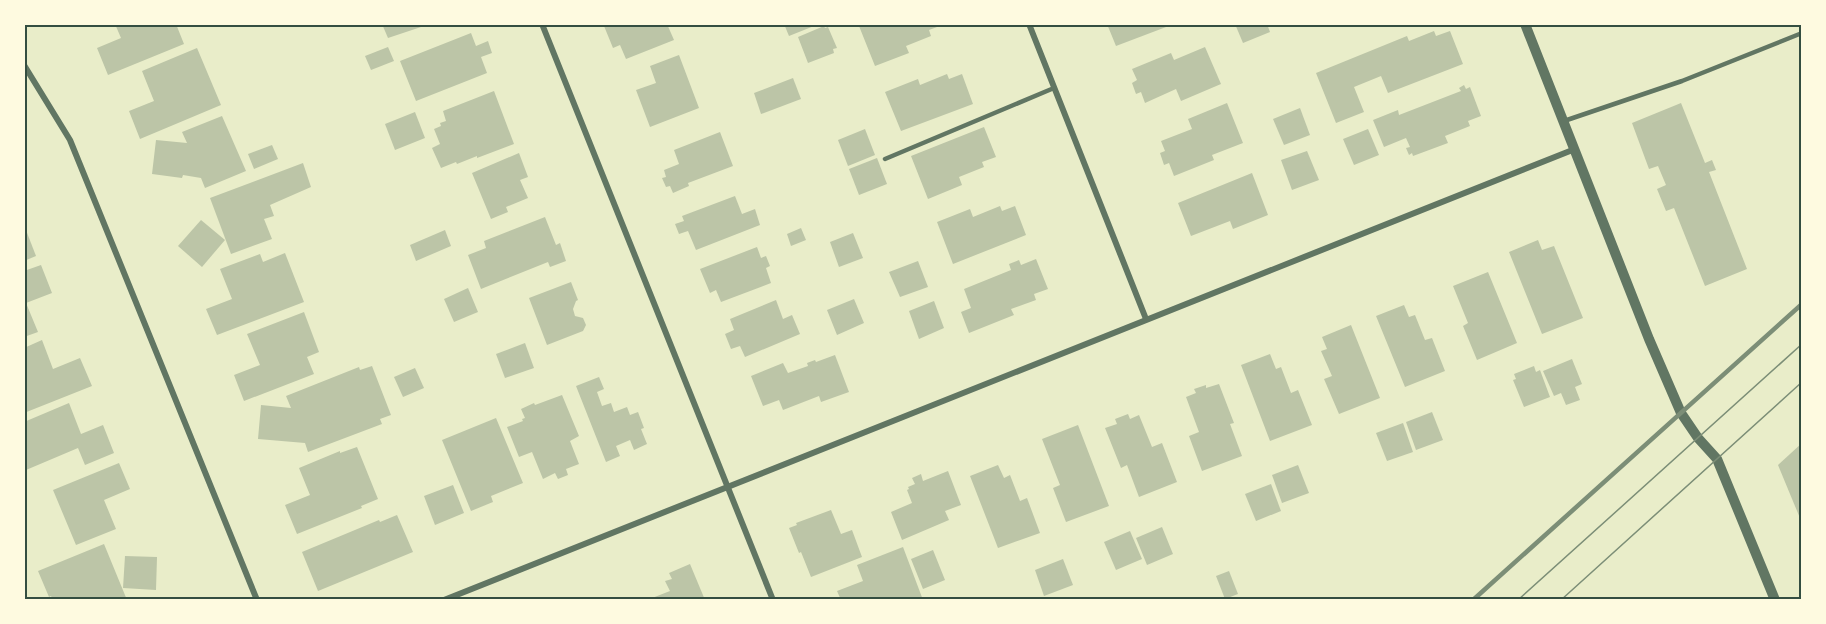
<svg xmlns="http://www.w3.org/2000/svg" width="1826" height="624" viewBox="0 0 1826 624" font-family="'Noto Serif',serif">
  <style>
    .building { fill: #bcc5a7 }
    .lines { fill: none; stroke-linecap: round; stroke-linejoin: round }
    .service { stroke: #617663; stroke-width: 4.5 }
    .minor { stroke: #617663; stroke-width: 6 }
    .tertiary { stroke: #617663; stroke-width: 10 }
    .tram { stroke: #7c8e77; stroke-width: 1.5 }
    .rail { stroke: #7c8e77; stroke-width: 4.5 }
    .neatline { fill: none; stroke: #344e41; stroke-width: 2 }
  </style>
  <rect width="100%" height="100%" fill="#e9edc9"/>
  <!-- building -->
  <g class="building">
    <polygon points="115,24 176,24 184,44 108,75 97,48 121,38"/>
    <polygon points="382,24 430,24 388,38"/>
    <polygon points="610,24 667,24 674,40 626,59 620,45 613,48 604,26"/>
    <polygon points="784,24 819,24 789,36"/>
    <polygon points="864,24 945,24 929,30 931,36 906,46 909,53 875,66 859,26"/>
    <polygon points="1107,24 1174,24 1116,46"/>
    <polygon points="1235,24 1267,24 1270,32 1243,43"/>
    <polygon points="824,26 825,28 828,27 837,48 833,49 834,53 808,63 798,37"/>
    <polygon points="1434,31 1436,36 1450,31 1463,64 1388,93 1381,76 1354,87 1364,112 1336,123 1316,73 1407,36 1409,41"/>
    <polygon points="471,33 476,46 488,41 492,53 481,57 487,73 416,101 400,61"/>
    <polygon points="388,47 394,61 371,70 365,56"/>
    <polygon points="1205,47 1221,84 1181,101 1176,89 1145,103 1141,92 1136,94 1132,83 1137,80 1132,69 1171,53 1174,60"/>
    <polygon points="197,48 221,105 140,139 129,111 154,101 142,71"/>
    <polygon points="679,55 699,108 650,127 636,90 656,83 650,66"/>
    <polygon points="947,74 949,79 962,74 973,104 901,131 885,92 918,79 920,85"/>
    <polygon points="793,78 801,99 761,114 754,93"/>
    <polygon points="1464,85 1466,89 1470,87 1481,116 1468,121 1470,126 1445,136 1448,143 1413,156 1412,153 1409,155 1406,148 1410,147 1406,138 1384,147 1373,120 1398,110 1399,115 1461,91 1459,88"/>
    <polygon points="494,91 514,144 477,158 477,156 457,164 456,162 441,168 432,148 440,144 434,129 441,126 440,123 446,121 443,111"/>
    <polygon points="1227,103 1243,143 1212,155 1214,160 1174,176 1169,163 1164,165 1160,153 1165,151 1161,141 1192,129 1188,119"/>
    <polygon points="1681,103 1705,163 1712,160 1716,170 1709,172 1747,269 1705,286 1674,208 1666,211 1657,189 1666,185 1658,166 1649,169 1632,123"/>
    <polygon points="1300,108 1310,135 1284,145 1273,119"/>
    <polygon points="415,112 425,138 395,150 385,124"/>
    <polygon points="222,116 246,171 205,188 201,178 183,175 182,178 152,174 156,140 187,143 182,132"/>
    <polygon points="984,127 996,157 982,162 984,167 959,177 962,185 928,199 911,156"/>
    <polygon points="865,129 875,155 848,166 838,140"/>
    <polygon points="1368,129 1379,155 1354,165 1343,139"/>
    <polygon points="720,132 733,166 688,183 689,186 673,193 670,186 666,187 662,178 666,177 664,170 679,164 674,150"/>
    <polygon points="272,145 278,159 254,169 248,154"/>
    <polygon points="1307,151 1319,180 1292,190 1281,160"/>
    <polygon points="519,153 528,177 520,180 528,198 506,207 508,212 491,219 472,173"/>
    <polygon points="877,158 887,184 859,195 849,169"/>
    <polygon points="303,163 311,187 270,205 274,216 264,219 272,239 231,254 210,198"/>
    <polygon points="1252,173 1268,215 1233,229 1230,221 1191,236 1178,203"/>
    <polygon points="735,196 742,214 755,209 760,225 696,250 688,231 679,234 675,224 684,221 682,216"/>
    <polygon points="1000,206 1002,211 1015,206 1026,235 953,264 937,222 970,209 973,217"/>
    <polygon points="545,217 556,245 560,243 566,261 550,267 548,262 481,289 468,255 486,248 484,241"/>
    <polygon points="201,220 225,240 202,267 178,246"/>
    <polygon points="24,225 36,256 24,261"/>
    <polygon points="801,228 806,240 791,246 787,234"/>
    <polygon points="445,230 451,246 416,261 410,245"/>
    <polygon points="853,233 863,258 839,267 830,242"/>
    <polygon points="1538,240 1542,250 1554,246 1583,318 1542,334 1509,252"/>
    <polygon points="757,247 761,258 766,256 770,266 766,268 771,283 721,302 716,290 710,293 700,269"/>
    <polygon points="285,253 304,302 217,335 206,309 232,299 220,269 260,254 263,262"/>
    <polygon points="1036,259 1048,289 1034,294 1036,300 1011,309 1014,315 969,333 961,312 971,308 964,289 1011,270 1009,264 1019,260 1021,265"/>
    <polygon points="918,261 928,287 900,297 889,272"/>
    <polygon points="41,265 52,293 26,303 38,332 24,337 24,271"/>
    <polygon points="1488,272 1517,343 1477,360 1463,326 1468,323 1453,286"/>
    <polygon points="571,282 578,300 576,301 573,309 575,316 583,318 586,325 583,331 547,345 529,298"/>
    <polygon points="468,288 478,312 454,322 444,299"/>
    <polygon points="854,299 864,323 837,335 827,310"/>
    <polygon points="776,300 783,319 792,315 800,334 745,357 740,346 731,349 725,334 734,330 730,319"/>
    <polygon points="934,301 944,328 919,339 909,311"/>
    <polygon points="1404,305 1409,317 1415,315 1425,340 1432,338 1445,371 1405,387 1376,316"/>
    <polygon points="304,312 319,352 307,357 314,374 244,401 234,375 260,365 247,334"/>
    <polygon points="1351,325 1380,398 1339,414 1324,379 1332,376 1321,351 1327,349 1322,337"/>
    <polygon points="42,340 53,369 80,358 92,386 24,413 24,348"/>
    <polygon points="525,343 534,368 505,378 496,354"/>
    <polygon points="1270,354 1276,369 1281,367 1291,393 1298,390 1312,425 1270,441 1241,365"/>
    <polygon points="835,355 849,392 821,402 819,396 783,410 779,400 763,406 751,376 783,363 788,373 808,366 807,363 815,360 816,362"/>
    <polygon points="1572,359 1582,384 1575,387 1580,400 1566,405 1561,393 1554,396 1543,371"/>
    <polygon points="372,366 391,415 380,419 382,424 308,452 305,443 258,439 261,405 291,408 286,396 359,367 360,370"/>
    <polygon points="1534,366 1536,372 1540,370 1550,397 1524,407 1513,380 1516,379 1514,374"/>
    <polygon points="415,368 424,388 403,397 394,377"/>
    <polygon points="599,377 604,389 597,392 602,406 611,403 614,412 627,407 630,415 638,412 644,428 641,429 647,444 634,450 630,440 616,446 620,456 606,462 576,386"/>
    <polygon points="1219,384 1234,423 1230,424 1242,456 1202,471 1189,436 1199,432 1186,397 1196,393 1194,389 1206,385 1206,388"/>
    <polygon points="562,395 579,436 570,441 579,464 566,469 568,475 558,479 555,473 543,479 532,452 519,457 507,427 523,421 522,419 525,418 521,409 534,403 535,405"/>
    <polygon points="69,403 81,434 103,425 114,453 85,465 78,448 26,470 24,466 24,422"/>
    <polygon points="1432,412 1443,440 1416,450 1406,422"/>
    <polygon points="1128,414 1130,419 1139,415 1152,447 1162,443 1177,482 1139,497 1127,465 1121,468 1105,428 1117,424 1115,419"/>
    <polygon points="496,418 523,483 491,496 493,502 471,511 442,440"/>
    <polygon points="1403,423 1413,452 1387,461 1376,433"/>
    <polygon points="1078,425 1109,506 1066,522 1053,488 1060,485 1042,439"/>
    <polygon points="1802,443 1802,523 1778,465"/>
    <polygon points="357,447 378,499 361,506 362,508 297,534 285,505 310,495 299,468 340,451 340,453"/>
    <polygon points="119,463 130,489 104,500 116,529 76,545 53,490"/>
    <polygon points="998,465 1004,478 1010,475 1020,501 1027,498 1040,533 998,548 970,476"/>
    <polygon points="1298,465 1309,493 1282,503 1272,475"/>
    <polygon points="948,471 961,505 945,511 949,520 902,540 891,512 912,503 907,490 909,489 908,487 915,484 912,478 921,474 923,481"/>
    <polygon points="1271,484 1281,511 1256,521 1245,494"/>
    <polygon points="453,485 464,513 435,525 424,496"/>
    <polygon points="831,510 841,534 852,530 862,557 811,577 801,552 799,553 789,528 797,525 796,523"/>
    <polygon points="397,515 413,552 318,591 302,552 379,520 380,522"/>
    <polygon points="1162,527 1173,554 1147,565 1136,538"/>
    <polygon points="1130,531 1142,559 1116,570 1104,542"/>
    <polygon points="104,544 127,600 53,600 51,596 49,597 38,571"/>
    <polygon points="903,547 923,600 841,600 837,591 863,581 857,565"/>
    <polygon points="933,550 945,580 923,589 911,559"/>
    <polygon points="125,556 157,557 156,590 123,588"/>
    <polygon points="1063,559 1073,585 1044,596 1035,570"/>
    <polygon points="690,564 705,600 647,600 670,591 665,581 672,579 669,573"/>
    <polygon points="1229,571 1238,594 1225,599 1216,576"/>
  </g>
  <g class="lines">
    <!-- service -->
    <g class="service">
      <polyline points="1564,121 1682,81 1802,33"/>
      <polyline points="885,159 1054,88"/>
    </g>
    <!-- minor -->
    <g class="minor">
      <polyline points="542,24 773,600"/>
      <polyline points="1029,24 1146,319"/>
      <polyline points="24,65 70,140 257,600"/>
      <polyline points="444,600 1575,149"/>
    </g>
    <!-- tertiary -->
    <polyline class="tertiary" points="1525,24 1649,339 1681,413 1698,438 1717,459 1775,600"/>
    <!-- tram -->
    <g class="tram">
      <polyline points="1518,600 1802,344"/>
      <polyline points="1561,600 1802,382"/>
    </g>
    <!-- rail -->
    <polyline class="rail" points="1473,600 1802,304"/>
  </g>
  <!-- border -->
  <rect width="1826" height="624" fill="none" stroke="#fefae0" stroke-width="51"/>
  <rect x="26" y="26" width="1774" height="572" class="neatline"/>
</svg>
